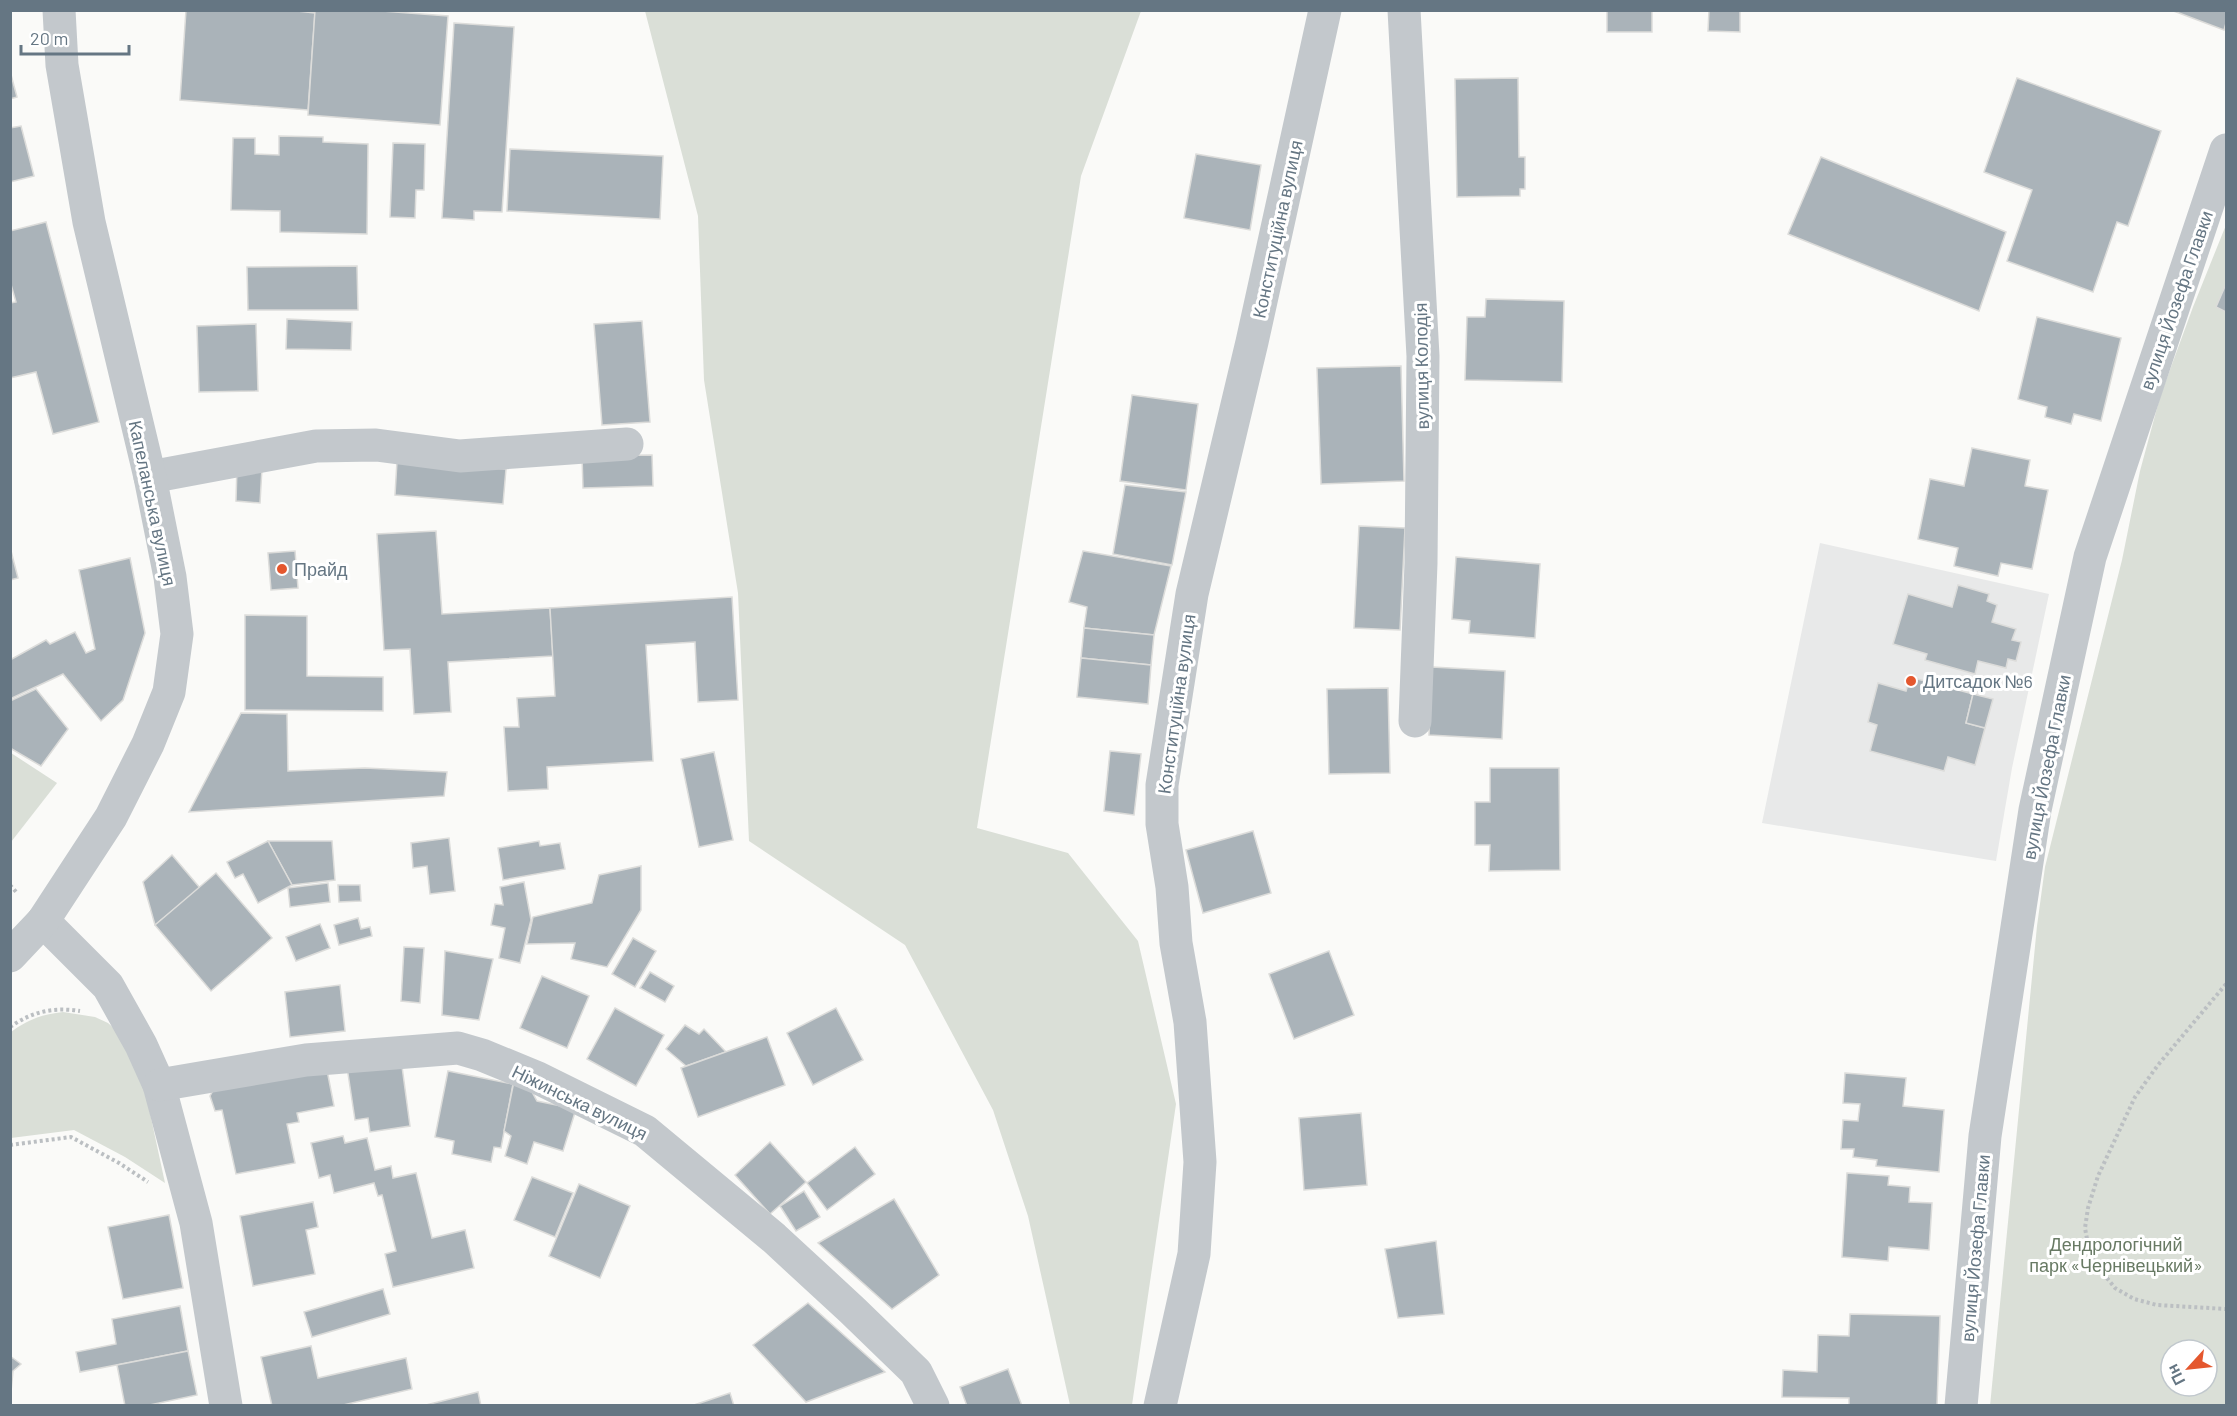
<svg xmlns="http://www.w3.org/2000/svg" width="2237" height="1416" viewBox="0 0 2237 1416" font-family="Barlow,sans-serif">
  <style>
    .built { fill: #e8e9e9 }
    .green { fill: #dadfd7; fill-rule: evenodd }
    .building { fill: #aab3b9; stroke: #dcdcda; stroke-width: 1.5 }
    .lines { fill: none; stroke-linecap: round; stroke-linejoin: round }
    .path { stroke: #bbbfc2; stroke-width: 4; stroke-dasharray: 3 3; stroke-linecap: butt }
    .minor { stroke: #c3c8cc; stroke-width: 33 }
    .poi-dot { fill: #e4572e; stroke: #fff; stroke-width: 2 }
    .labels { text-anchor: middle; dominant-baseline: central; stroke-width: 6; stroke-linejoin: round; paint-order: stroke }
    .street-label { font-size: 18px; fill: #657683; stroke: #fff }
    .poi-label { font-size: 18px; fill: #657683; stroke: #fff; text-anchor: start }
    .park-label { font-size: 18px; fill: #687a64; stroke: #fff }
  </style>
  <rect width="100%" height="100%" fill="#fafaf8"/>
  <!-- built -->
  <polygon class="built" points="1820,543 2049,594 2012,768 1996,861 1762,823"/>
  <!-- green -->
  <g class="green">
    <polygon points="645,11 1141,11 1081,176 977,828 1068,853 1138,941 1176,1104 1132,1405 1070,1405 1028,1216 993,1110 905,945 749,841 738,593 704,380 698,216"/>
    <path d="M2226,225V1405L1990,1406L2037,926L2045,867L2122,560L2140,471L2160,397L2193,307ZM2171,1350H2207V1386H2171Z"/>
    <polygon points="11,753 57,783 11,842"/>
    <path d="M63,1012L95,1017L108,1023L118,1032L145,1090L165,1183L125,1157L74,1130L11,1138L10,1033C26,1020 43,1014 63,1012Z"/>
  </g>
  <!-- building -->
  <g class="building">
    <polygon points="186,10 288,10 315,13 308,110 180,100"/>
    <polygon points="315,10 369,10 448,16 440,125 308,115"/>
    <rect x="1607" y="10" width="45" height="22"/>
    <polygon points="1709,10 1740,10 1740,32 1708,31"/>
    <polygon points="2171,10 2226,10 2226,23 2224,30"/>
    <polygon points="454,23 514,27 502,212 474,211 474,220 442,218"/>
    <polygon points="10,71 17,97 10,99"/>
    <polygon points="1518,78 1519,157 1525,157 1525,189 1520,189 1520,196 1457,197 1455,79"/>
    <polygon points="2017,78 2161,131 2128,226 2117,222 2093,292 2007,261 2032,190 1984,172"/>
    <polygon points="21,126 34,176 10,182 10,128"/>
    <polygon points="279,136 323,137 323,142 368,144 367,234 280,232 280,211 231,210 233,138 255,138 255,154 279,155"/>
    <polygon points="393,143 425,144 424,190 416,190 415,218 390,217"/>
    <polygon points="510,149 663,156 660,219 507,211"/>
    <polygon points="1196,154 1261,165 1250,230 1184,218"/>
    <polygon points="1821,157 2006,232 1979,311 1788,234"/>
    <polygon points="46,222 99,422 53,434 36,372 10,378 10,303 16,302 10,281 10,231"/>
    <polygon points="357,266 358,310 248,310 247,267"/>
    <polygon points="2226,284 2226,312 2216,307"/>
    <polygon points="1486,299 1564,301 1562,382 1465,380 1467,317 1485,317"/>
    <polygon points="2037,317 2121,338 2101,421 2074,414 2071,424 2045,417 2047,407 2018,399"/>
    <polygon points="287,319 352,322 351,350 286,349"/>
    <polygon points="642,321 650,422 602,425 594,324"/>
    <polygon points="256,324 258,391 199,392 197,326"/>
    <polygon points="1401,366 1404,481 1321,484 1317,368"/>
    <polygon points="1132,395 1198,404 1186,490 1120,481"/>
    <polygon points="1972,448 2030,460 2025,486 2048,490 2032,569 2001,563 1998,576 1954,566 1958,548 1918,539 1930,479 1964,486"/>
    <polygon points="652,455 653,486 583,488 582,456"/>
    <polygon points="397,461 506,469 503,504 395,495"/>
    <polygon points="237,466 262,468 260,503 236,501"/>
    <polygon points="1125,485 1186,492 1172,565 1113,554"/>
    <polygon points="1359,526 1405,528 1400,630 1354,628"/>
    <polygon points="436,531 442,614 550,608 553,656 448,662 451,712 414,714 410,649 384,650 377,534"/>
    <polygon points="10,547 18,578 10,580"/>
    <polygon points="295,551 298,588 271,590 268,553"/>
    <polygon points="1083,551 1171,566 1154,635 1084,628 1087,607 1069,602"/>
    <polygon points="1456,557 1540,564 1535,638 1469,633 1470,621 1452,619"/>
    <polygon points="130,558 145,633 123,700 101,721 63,674 10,699 10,660 46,640 50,644 75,632 86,653 95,649 79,570"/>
    <polygon points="1958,585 1989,594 1987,601 1997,605 1992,622 2016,629 2012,640 2021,642 2016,661 2008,659 2006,668 1978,661 1975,674 1925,660 1927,654 1893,644 1908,594 1952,607"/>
    <polygon points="732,597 738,700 698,702 695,642 646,645 653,761 547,767 548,789 508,791 504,727 519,727 517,698 555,696 550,608"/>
    <polygon points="245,615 307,616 307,676 383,677 383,711 245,710"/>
    <polygon points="1084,628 1154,635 1151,665 1081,658"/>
    <polygon points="1081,658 1151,665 1148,704 1077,697"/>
    <polygon points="1432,667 1505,671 1502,739 1429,735"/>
    <polygon points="1910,677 1973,694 1966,723 1985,728 1975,765 1948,757 1944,771 1870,751 1877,725 1868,722 1878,683 1906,691"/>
    <polygon points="1388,688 1390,773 1329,774 1327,689"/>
    <polygon points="36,689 68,729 41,766 10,748 10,701"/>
    <polygon points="1973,694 1993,699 1985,728 1966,723"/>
    <polygon points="241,713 287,714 288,771 365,768 447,772 444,796 189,812"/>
    <polygon points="1110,751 1141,754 1134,815 1104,811"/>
    <polygon points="714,752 733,840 699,847 681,759"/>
    <polygon points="1490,768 1559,768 1560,870 1489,871 1490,845 1475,845 1475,802 1490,802"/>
    <polygon points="1253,831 1271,893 1203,913 1186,850"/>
    <polygon points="449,838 455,891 430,894 427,866 413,868 411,843"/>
    <polygon points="268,841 332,841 335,880 292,885"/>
    <polygon points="268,841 292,885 258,903 243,874 235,878 227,862"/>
    <polygon points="539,841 540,846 560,843 565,869 503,880 498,848"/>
    <polygon points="172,855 200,888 155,925 143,882"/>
    <polygon points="641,866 641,910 607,967 571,959 575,943 527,944 533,917 592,903 599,875"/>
    <polygon points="216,873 272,938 211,991 155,925"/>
    <polygon points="524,882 531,920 520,963 499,958 505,928 491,925 495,904 503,905 500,887"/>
    <polygon points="328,883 330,902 290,907 288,888"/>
    <polygon points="338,885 360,885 361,901 339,902"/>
    <polygon points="358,918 361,929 370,927 372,936 339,945 334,925"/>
    <polygon points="320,924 330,948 296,961 286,937"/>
    <polygon points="633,938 656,951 635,987 612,974"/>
    <polygon points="404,947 424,948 420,1003 401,1001"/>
    <polygon points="445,951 493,959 479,1020 442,1015"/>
    <polygon points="1329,951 1354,1015 1294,1039 1269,974"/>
    <polygon points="650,972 674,986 665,1002 640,988"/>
    <polygon points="542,976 589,996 567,1048 520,1028"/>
    <polygon points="340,985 345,1031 290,1037 285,992"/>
    <polygon points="615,1008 664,1035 636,1086 587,1059"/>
    <polygon points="836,1008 863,1060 813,1085 787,1033"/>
    <polygon points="685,1025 699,1034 704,1029 726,1052 686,1066 666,1049"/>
    <polygon points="767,1037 785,1085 698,1117 681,1068"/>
    <polygon points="401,1059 410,1126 370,1132 368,1118 355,1120 347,1067"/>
    <polygon points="327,1070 334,1106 297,1113 299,1122 287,1124 295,1163 236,1174 222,1110 215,1111 210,1096 215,1087"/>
    <polygon points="448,1071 513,1084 501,1148 494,1147 491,1162 452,1154 454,1141 435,1137"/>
    <polygon points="1845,1073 1906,1078 1903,1106 1944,1110 1939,1172 1876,1166 1877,1160 1853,1157 1854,1149 1841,1149 1843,1120 1858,1121 1860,1104 1843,1103"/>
    <polygon points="514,1081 532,1092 537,1101 576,1109 563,1151 534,1142 527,1164 505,1156 511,1136 504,1131"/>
    <polygon points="1361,1113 1367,1185 1304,1190 1299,1118"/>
    <polygon points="343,1136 345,1143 367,1138 375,1170 391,1166 393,1178 416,1173 432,1238 465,1230 474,1268 393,1287 385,1254 396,1251 382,1195 378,1196 374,1183 334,1193 330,1175 319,1178 311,1143"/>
    <polygon points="770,1142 806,1182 770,1214 735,1175"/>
    <polygon points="855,1147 875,1174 827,1210 807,1183"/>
    <polygon points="1847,1173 1889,1176 1888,1185 1910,1187 1909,1202 1932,1203 1929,1250 1889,1247 1888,1261 1842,1257"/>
    <polygon points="532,1177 573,1193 555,1237 514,1220"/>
    <polygon points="579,1184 630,1206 600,1278 549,1256"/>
    <polygon points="804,1191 820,1217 796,1231 780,1206"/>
    <polygon points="894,1199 939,1275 892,1309 818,1243"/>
    <polygon points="313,1202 318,1227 306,1230 315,1274 253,1286 240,1216"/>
    <polygon points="169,1215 183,1288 123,1299 108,1227"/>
    <polygon points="1436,1241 1444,1314 1398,1318 1385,1249"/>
    <polygon points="383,1289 390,1314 312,1337 304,1312"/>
    <polygon points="808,1303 885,1372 806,1402 753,1345"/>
    <polygon points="180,1306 188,1351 80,1372 76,1352 116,1344 112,1319"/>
    <polygon points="1850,1314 1940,1316 1937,1406 1849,1406 1849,1398 1782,1397 1783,1370 1817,1372 1818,1335 1849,1336"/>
    <polygon points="311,1346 318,1378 406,1358 412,1389 339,1406 272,1406 261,1357"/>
    <polygon points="188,1351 197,1395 145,1406 125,1406 117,1365"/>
    <polygon points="10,1356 21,1364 13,1371 10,1402"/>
    <polygon points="1008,1369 1022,1406 967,1406 960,1387"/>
    <polygon points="478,1392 481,1406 422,1406"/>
    <polygon points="730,1393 734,1406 691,1406"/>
  </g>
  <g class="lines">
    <!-- path -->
    <g class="path">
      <polyline points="10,885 18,894"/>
      <polyline points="2226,984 2158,1065 2135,1097 2098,1176 2088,1208 2085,1228 2089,1250 2094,1262 2115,1288 2134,1299 2157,1305 2226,1309"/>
      <path d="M10,1027C33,1011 54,1007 80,1011"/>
      <polyline points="10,1145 71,1137 119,1163 148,1182"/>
    </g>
    <!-- minor -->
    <g class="minor">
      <polyline points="1404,10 1423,356 1421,563 1415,721"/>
      <polyline points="150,477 316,446 376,445 460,456 627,444"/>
      <polyline points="43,921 108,986 141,1045 159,1085 196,1223 226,1406"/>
      <polyline points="10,956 43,921 111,817 148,744 169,692 177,634 170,577 150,477 89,222 62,65 59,10"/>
      <polyline points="159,1085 306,1060 458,1048 482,1055 538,1078 645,1131 774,1238 852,1310 916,1372 933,1406"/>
      <polyline points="1160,1406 1194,1254 1200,1162 1190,1022 1176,943 1172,887 1162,824 1162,785 1192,594 1252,342 1325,10"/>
      <polyline points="1961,1406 1985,1136 2035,810 2090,557 2226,150"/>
    </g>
  </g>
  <!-- markers -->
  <g class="poi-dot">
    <circle cx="282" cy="569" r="6"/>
    <circle cx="1911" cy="681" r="6"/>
  </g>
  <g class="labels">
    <!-- street labels -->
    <g class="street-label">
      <text transform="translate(1277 229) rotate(-78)">Конституційна вулиця</text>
      <text transform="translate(2176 300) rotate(-71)">вулиця Йозефа Главки</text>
      <text transform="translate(1421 366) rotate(-91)">вулиця Колодія</text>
      <text transform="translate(153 503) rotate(78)">Капеланська вулиця</text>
      <text transform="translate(1176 704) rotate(-82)">Конституційна вулиця</text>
      <text transform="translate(2046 767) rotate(-79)">вулиця Йозефа Главки</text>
      <text transform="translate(580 1102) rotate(26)">Ніжинська вулиця</text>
      <text transform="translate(1975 1248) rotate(-85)">вулиця Йозефа Главки</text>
    </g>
    <!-- poi labels -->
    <g class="poi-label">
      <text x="294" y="569">Прайд</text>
      <text x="1923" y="681">Дитсадок №6</text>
    </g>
    <!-- park labels -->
    <g class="park-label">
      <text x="2116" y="1244">Дендрологічний<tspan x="2116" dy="21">парк «Чернівецький»</tspan></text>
    </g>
  </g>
  <!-- border -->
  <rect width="2237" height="1416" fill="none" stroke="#657683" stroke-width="24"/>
  <!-- north arrow -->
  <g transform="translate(2189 1368) rotate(243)"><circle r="28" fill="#ffffff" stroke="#c1c8cd" stroke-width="1.5"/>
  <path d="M0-4.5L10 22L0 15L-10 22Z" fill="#e4572e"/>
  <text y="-9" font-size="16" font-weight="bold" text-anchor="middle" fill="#657683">Пн</text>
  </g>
  <!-- scale -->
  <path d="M21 45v9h108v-9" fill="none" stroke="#657683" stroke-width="3"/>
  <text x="30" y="45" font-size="18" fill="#657683" stroke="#ffffff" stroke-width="4.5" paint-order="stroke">20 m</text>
</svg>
